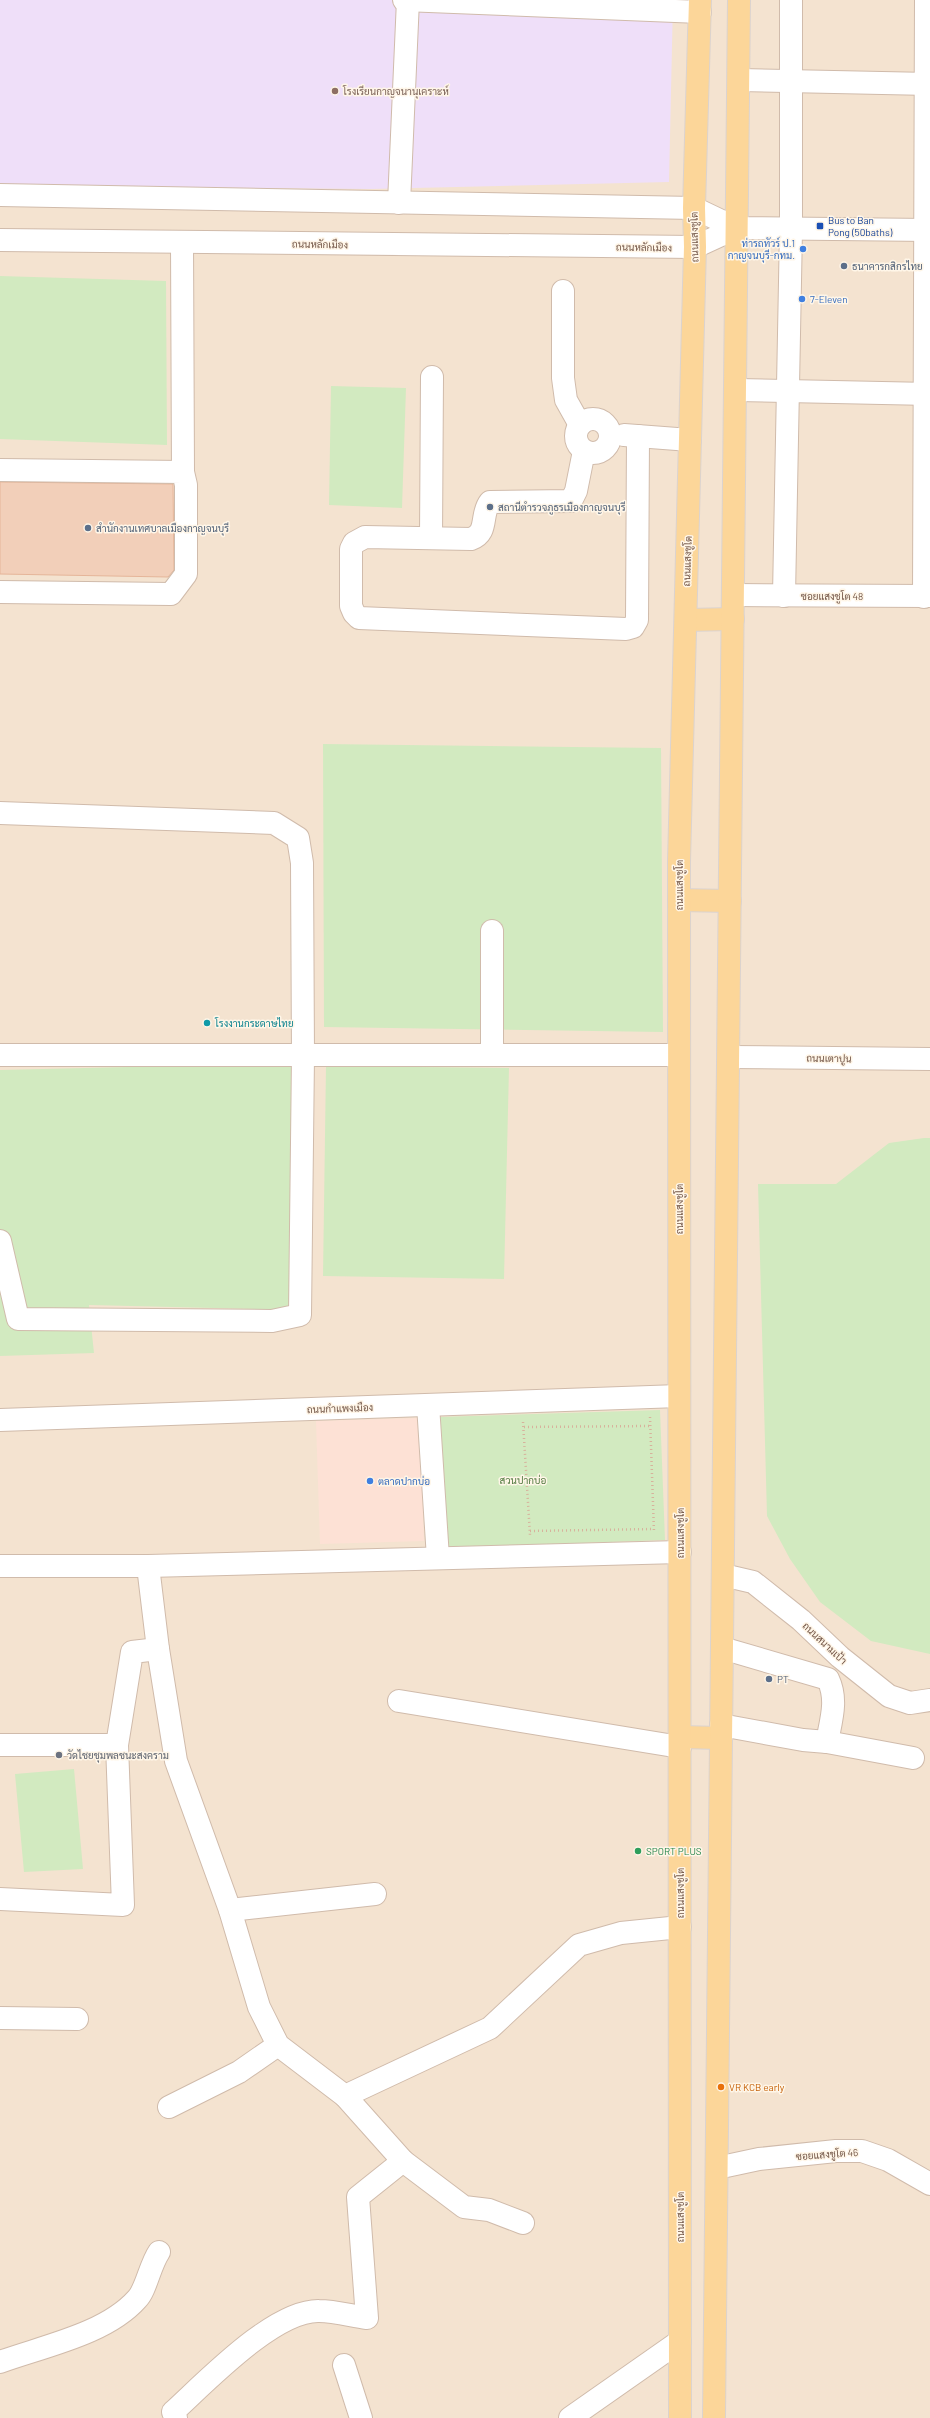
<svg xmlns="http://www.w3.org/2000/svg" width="930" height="2418" viewBox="0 0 930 2418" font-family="Barlow,Sarabun,sans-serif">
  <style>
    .residential { fill: #f4e3d0 }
    .commercial { fill: #fde1d5 }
    .education { fill: #efdff9 }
    .green { fill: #d2eac0 }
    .building { fill: #f2cfb9; stroke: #e5b599 }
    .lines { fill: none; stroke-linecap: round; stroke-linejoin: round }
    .minor-casing { stroke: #d0bbab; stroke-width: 24 }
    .major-casing { stroke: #dbd3cf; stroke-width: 24 }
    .path { stroke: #d7b29c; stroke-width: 2.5; stroke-dasharray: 1 3; stroke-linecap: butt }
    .minor { stroke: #fff; stroke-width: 22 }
    .major { stroke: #fcd699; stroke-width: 22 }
    .education-dot { fill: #8d6e63; stroke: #fff6e8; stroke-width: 1.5 }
    .transit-dot { fill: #1a4fb4; stroke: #fff6e8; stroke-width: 1.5 }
    .shop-dot { fill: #3f7fe0; stroke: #fff6e8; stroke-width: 1.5 }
    .service-dot { fill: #5c6f8a; stroke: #fff6e8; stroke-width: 1.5 }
    .culture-dot { fill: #0f9aa8; stroke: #fff6e8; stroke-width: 1.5 }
    .worship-dot { fill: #6b7280; stroke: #fff6e8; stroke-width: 1.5 }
    .leisure-dot { fill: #2e9e5b; stroke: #fff6e8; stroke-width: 1.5 }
    .food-dot { fill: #e8710a; stroke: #fff6e8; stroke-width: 1.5 }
    .labels { text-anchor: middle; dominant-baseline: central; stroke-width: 3; stroke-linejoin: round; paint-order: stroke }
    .education-label { font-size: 10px; fill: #785e54; stroke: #fff6e8; text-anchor: start }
    .transit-label { font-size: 10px; fill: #164399; stroke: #fff6e8; text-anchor: start }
    .street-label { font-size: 10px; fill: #745748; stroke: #fff6e8 }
    .shop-label { font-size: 10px; fill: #366cbe; stroke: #fff6e8; text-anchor: start }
    .service-label { font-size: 10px; fill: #4e5e75; stroke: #fff6e8; text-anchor: start }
    .culture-label { font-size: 10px; fill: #0d838f; stroke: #fff6e8; text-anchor: start }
    .park-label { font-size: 10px; fill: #527a40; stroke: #fff6e8 }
    .worship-label { font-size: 10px; fill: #5b616d; stroke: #fff6e8; text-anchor: start }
    .leisure-label { font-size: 10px; fill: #27864d; stroke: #fff6e8; text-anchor: start }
    .food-label { font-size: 10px; fill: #c56008; stroke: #fff6e8; text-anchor: start }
  </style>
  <rect width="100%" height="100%" fill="#fcf2e2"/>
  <!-- residential -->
  <rect class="residential" x="0" y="0" width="930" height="2418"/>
  <!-- commercial -->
  <polygon class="commercial" points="420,1418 424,1541 320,1544 316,1421"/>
  <!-- education -->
  <polygon class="education" points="0,0 673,0 669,182 371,189 0,186"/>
  <!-- green -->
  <g class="green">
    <polygon points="0,276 166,281 167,445 0,439"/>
    <polygon points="331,386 406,388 402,508 329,505"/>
    <polygon points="323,744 661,748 663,1032 324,1027"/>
    <polygon points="295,1063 294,1310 89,1305 94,1353 0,1356 0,1070"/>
    <polygon points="326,1066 509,1068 504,1279 323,1276"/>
    <polygon points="924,1138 930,1138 930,1654 871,1641 820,1602 790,1559 767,1516 758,1184 836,1184 889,1143"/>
    <polygon points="660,1410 665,1540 444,1548 439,1417"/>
    <polygon points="74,1769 83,1869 24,1872 15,1774"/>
  </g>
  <!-- building -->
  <polygon class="building" points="0,482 173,484 174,570 168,577 0,574"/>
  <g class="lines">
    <defs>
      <g id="minor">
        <polyline points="404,0 700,12"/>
        <polyline points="739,80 930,84"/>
        <polyline points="0,195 694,208 736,228 930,230"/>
        <polyline points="399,203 408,0"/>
        <polyline points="0,240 695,247 736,228"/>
        <polyline points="182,242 183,472"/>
        <polyline points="563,291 563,378 566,400 580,425"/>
        <polyline points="737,390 930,394"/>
        <circle cx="593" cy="436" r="17"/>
        <polyline points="624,435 690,440"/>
        <path d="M584,451L576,491L571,501L490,502C480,514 489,533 471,539L365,537L354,543L351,549V606L354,613L359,618L626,629L633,627L637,620L638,436"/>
        <polyline points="0,470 183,472 186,485 186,574 171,594 0,592"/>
        <polyline points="431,538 432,377"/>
        <polyline points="733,595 930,596"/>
        <polyline points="784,596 791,229 791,0"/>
        <polyline points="924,597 926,0"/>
        <polyline points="0,813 274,823 298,838 302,863 303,1056 300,1315 272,1321 18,1319 0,1241"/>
        <polyline points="492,931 492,1055"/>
        <polyline points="0,1055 679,1055"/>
        <polyline points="729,1057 930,1059"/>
        <polyline points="428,1405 438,1558"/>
        <polyline points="0,1420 679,1396"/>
        <polyline points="0,1566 148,1566 680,1552"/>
        <polyline points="148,1566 158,1649 176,1761 230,1910 259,2007 278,2045 345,2096 490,2028 579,1945 621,1933 680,1927"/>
        <polyline points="723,1575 753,1582 801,1620 840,1657 889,1696 910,1703 930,1700"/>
        <polyline points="399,1701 680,1747"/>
        <path d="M721,1725L803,1740L827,1742C831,1720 838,1700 828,1679L722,1648"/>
        <polyline points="827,1742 913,1758"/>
        <polyline points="0,1745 117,1745"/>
        <polyline points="0,1899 123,1905 117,1745 132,1652 158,1649"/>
        <polyline points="230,1910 375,1894"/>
        <polyline points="0,2018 77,2019"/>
        <polyline points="169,2107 239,2072 278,2045"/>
        <polyline points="403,2161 464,2207 489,2210 523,2223"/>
        <polyline points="717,2168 759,2159 836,2151 862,2151 888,2160 930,2184"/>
        <path d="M0,2362C44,2346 106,2334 137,2299C146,2290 150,2265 159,2252"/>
        <polyline points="344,2365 361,2418"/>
        <path d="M176,2418L173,2412C206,2382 274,2310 319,2311C335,2311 352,2316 367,2318L358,2197L403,2161L345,2096"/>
        <polyline points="570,2418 680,2341"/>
      </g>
      <g id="major">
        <polyline points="686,620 733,619"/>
        <polyline points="679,900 730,901"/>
        <polyline points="680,1737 721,1738"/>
        <polyline points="680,2418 679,862 695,247 694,208 700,0"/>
        <polyline points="714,2418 739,0"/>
      </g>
    </defs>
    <!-- minor casing -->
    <use href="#minor" class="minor-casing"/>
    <!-- major casing -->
    <use href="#major" class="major-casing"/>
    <!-- path -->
    <g class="path">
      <polyline points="650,1417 654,1532"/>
      <polyline points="523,1422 530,1535"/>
      <polyline points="524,1427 650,1426"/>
      <polyline points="530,1531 654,1529"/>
    </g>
    <!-- minor -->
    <use href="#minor" class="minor"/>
    <!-- major -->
    <use href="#major" class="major"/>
  </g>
  <!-- markers -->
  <circle class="education-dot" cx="335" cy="91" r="4"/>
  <rect class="transit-dot" x="816" y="222" width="8" height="8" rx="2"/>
  <g class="shop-dot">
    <circle cx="803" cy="249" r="4"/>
    <circle cx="802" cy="299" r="4"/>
    <circle cx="370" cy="1481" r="4"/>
  </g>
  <g class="service-dot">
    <circle cx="844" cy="266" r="4"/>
    <circle cx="490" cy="507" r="4"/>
    <circle cx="88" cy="528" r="4"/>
    <circle cx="769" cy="1679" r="4"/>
  </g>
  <circle class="culture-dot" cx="207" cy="1023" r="4"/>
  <circle class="worship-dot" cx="59" cy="1755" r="4"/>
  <circle class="leisure-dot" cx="638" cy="1851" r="4"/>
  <circle class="food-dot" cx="721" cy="2087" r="4"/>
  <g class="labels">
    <!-- education labels -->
    <g class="education-label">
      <text x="343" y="91">โรงเรียนกาญจนานุเคราะห์</text>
    </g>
    <!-- transit labels -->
    <g class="transit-label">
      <text x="828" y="220">Bus to Ban<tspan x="828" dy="12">Pong (50baths)</tspan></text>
    </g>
    <!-- street labels -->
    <g class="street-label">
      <text transform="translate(694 237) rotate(-91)">ถนนแสงชูโต</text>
      <text transform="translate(320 244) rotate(1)">ถนนหลักเมือง</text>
      <text transform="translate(644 247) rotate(1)">ถนนหลักเมือง</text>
      <text transform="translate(687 561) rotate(-88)">ถนนแสงชูโต</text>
      <text x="832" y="596">ซอยแสงชูโต 48</text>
      <text transform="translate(679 885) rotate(-90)">ถนนแสงชูโต</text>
      <text transform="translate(829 1058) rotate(1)">ถนนเตาปูน</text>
      <text transform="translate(679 1209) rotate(-90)">ถนนแสงชูโต</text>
      <text transform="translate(340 1408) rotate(-2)">ถนนกำแพงเมือง</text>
      <text transform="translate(680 1533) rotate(-90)">ถนนแสงชูโต</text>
      <text transform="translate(825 1643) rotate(43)">ถนนสนามเป้า</text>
      <text transform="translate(680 1893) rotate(-90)">ถนนแสงชูโต</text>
      <text transform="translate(827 2154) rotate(-4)">ซอยแสงชูโต 46</text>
      <text transform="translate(680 2217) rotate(-90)">ถนนแสงชูโต</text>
    </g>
    <!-- shop labels -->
    <g class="shop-label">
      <text x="795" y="243" text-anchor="end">ท่ารถทัวร์ ป.1<tspan x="795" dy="12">กาญจนบุรี-กทม.</tspan></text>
      <text x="810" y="299">7-Eleven</text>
      <text x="378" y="1481">ตลาดปากบ่อ</text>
    </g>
    <!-- service labels -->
    <g class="service-label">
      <text x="852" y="266">ธนาคารกสิกรไทย</text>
      <text x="498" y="507">สถานีตำรวจภูธรเมืองกาญจนบุรี</text>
      <text x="96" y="528">สำนักงานเทศบาลเมืองกาญจนบุรี</text>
      <text x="777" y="1679">PT</text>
    </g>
    <!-- culture labels -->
    <g class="culture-label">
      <text x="215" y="1023">โรงงานกระดาษไทย</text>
    </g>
    <!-- park labels -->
    <g class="park-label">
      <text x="523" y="1480">สวนปากบ่อ</text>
    </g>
    <!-- worship labels -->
    <g class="worship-label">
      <text x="67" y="1755">วัดไชยชุมพลชนะสงคราม</text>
    </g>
    <!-- leisure labels -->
    <g class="leisure-label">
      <text x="646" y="1851">SPORT PLUS</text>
    </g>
    <!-- food labels -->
    <g class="food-label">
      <text x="729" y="2087">VR KCB early</text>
    </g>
  </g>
</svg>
